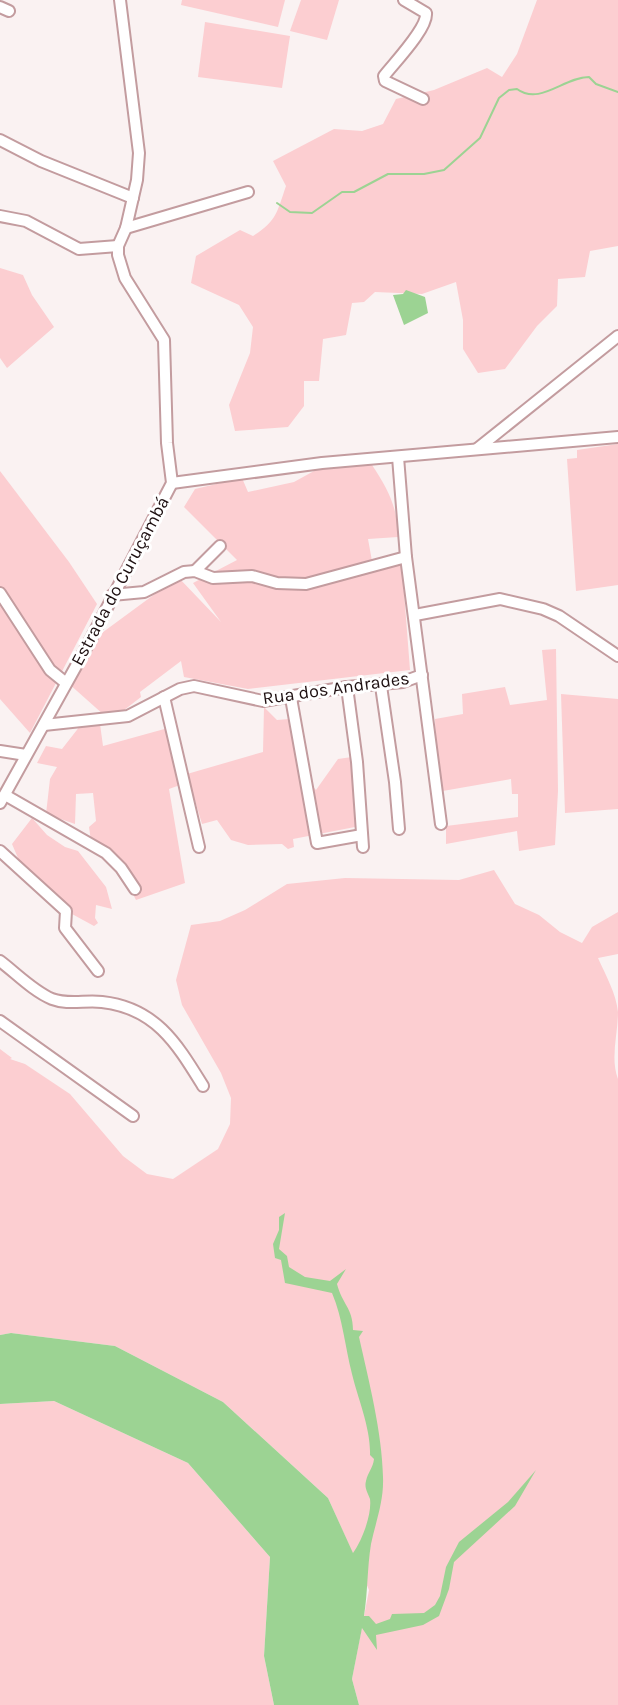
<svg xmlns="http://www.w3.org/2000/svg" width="618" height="1705" viewBox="0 0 618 1705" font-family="Karla,sans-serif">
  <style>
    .green { fill: #fcced1 }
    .water { fill: #9cd393 }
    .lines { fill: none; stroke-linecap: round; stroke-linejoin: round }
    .stream { stroke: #9cd393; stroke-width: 2 }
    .minor-casing { stroke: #c39c9f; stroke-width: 14 }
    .minor { stroke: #fff; stroke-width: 10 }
    .labels { text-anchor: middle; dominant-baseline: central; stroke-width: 6; stroke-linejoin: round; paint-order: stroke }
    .street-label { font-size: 18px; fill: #1e1011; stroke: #fff }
  </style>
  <rect width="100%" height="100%" fill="#faf2f2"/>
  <!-- green -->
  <g class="green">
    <polygon points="182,0 285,0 278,27 181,5"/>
    <polygon points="301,0 339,0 327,40 290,31"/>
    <path d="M537,0H618V246L590,251L585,277L558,279L557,306L537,326L505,369L478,373L463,349V320L456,282L422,294L375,292L364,302L352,303L346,335L323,339L319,381H304V406L288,427L235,431L229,405L250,353L253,327L239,305L191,283L196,256L240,230L253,236C277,221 277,212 286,186L273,161L334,129L362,131L383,124L396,99L434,90L487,68L502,77L517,54Z"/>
    <polygon points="205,22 290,36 282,88 198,77"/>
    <polygon points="0,268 23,275 32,295 54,327 7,368 0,358"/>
    <polygon points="618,444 618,585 576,591 567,459 577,458 577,450"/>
    <path d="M372,465C388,489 398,508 398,537L368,539L372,561L401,553L410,670L248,689L184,677L181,661L140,692L141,697L119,714L104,715L68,683L95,638L178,577L221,622L193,583L237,560L184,507L195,489L242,478L248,492L294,482L323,466Z"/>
    <polygon points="0,471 69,562 97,604 30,733 0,699"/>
    <polygon points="556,649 558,791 555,845 519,851 517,831 446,844 446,826 518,817 518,794 512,794 511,779 437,792 435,719 463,714 462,694 505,687 510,705 547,700 542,650"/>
    <polygon points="561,694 618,699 618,809 565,813"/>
    <polygon points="264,707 277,720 289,719 298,770 316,790 338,759 352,757 355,827 293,839 294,847 288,849 282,844 248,845 231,840 217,820 202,824 187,774 263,752"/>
    <polygon points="100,724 103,746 168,728 180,785 169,789 185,883 136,900 110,849 91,841 89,827 96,821 93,793 76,794 75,824 46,814 50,779 57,767 37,763 46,746 62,749 80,726"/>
    <polygon points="32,818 47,835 65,847 78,851 106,887 112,909 96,905 95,918 98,923 94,926 72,914 21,865 12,844"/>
    <path d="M494,870L515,904L539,915L560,932L582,943L592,927L618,912V954L598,958C606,976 616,993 618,1012C618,1034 610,1058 618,1079V1705H359L352,1679L369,1590L328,1498L223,1402L115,1346L11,1333L0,1335V1049L12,1058L10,1059L25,1064L70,1094L123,1156L147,1174L173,1179L218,1149L230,1124L231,1098L221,1073L182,1005L176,980L191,925L220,921L245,910L287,884L345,878L459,880Z"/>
    <polygon points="54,1401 188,1463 270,1557 264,1656 274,1705 0,1705 0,1404"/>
  </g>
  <!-- water -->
  <g class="water">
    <polygon points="406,290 425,297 428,313 404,325 393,295 403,294"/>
    <path d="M285,1213L279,1249L287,1256L289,1267L305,1277L330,1281L346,1269L337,1284C342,1304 353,1308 353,1330L363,1331L359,1337C369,1382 382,1432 383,1477C384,1501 376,1521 371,1544C367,1569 368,1591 364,1616H369L376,1624L390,1619L392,1614L424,1613L435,1605L440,1596L446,1567L459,1542L508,1502L536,1470L515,1506L454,1562L449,1589L439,1616L423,1625L376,1635L377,1650L362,1628L352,1679L359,1705H274L264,1656L270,1557L188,1463L54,1401L0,1404V1335L11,1333L115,1346L223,1402L328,1498L353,1553C362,1541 372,1514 370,1499C368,1493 364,1488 366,1481C368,1472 373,1468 374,1459L370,1455C371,1429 358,1399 352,1374C345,1347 343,1319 332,1293L285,1283L281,1260L275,1258L273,1244L279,1230V1217Z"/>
  </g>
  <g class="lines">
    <!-- stream -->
    <path class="stream" d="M277,203L290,212L312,213L342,192H354L388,174H424L444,170L480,138L499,98L509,90L517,89C540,106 564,77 589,77L596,84L618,92"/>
    <defs>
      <g id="minor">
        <path d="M404,0L426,13C428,28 394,63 384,76L385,81L423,99"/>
        <polyline points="0,7 9,11"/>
        <polyline points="0,140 41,161 133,198"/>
        <polyline points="0,216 26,221 79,249 118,246"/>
        <polyline points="126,228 248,192"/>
        <polyline points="477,449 618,336"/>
        <polyline points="398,457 406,557 441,824"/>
        <polyline points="172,483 322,463 618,437"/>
        <polyline points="195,571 220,546"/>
        <polyline points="0,593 50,670 66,683"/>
        <polyline points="112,595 144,592 184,572 195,571 213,578 252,576 277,583 306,584 406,557"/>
        <polyline points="415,615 500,599 543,609 559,616 618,656"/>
        <polyline points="381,686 395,782 399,829"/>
        <polyline points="347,687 357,762 363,847"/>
        <polyline points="164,697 199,847"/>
        <polyline points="291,698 317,843 362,835"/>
        <polyline points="44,725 128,716 180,689 194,686 263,701 347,687 403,682 422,675"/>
        <polyline points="0,751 26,755"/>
        <polyline points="5,795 106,853 121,868 135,889"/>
        <polyline points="0,803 85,650 172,483 167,443 164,340 125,278 118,255 118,246 126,228 137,180 139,153 120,0"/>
        <polyline points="0,851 66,911 65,928 98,971"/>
        <path d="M0,961C16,973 33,991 52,999C67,1005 86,1000 102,1002C156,1008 177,1044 203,1086"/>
        <polyline points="0,1021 133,1116"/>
      </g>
    </defs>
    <!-- minor casing -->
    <use href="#minor" class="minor-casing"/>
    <!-- minor -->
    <use href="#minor" class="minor"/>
  </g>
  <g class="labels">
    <!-- street labels -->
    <g class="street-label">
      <text transform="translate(120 581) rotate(-62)">Estrada do Curuçambá</text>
      <text transform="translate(336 688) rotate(-8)">Rua dos Andrades</text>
    </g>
  </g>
</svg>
